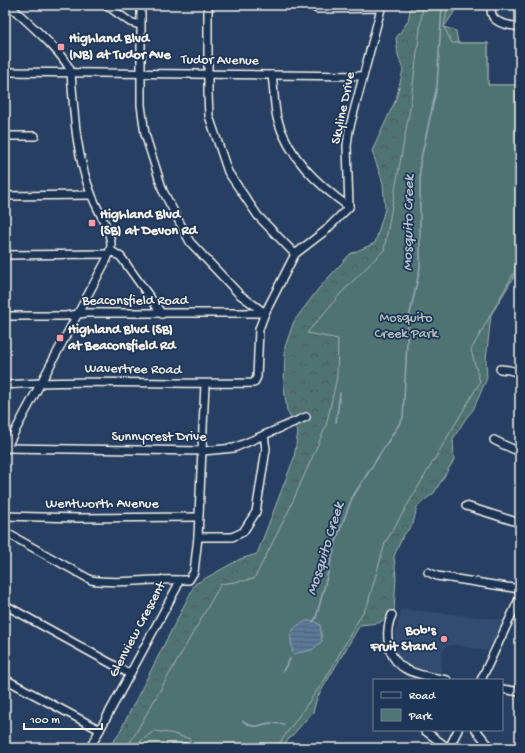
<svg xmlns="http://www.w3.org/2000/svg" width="525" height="753" viewBox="0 0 525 753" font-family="'Gochi Hand',sans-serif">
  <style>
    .built { fill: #334b6f }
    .forest { fill: url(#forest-crowns); stroke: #a2b2ae }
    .park { fill: #507373; stroke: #a2b2ae }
    .water { fill: url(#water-rules); stroke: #98a8b8 }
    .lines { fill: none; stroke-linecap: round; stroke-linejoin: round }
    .stream { stroke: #98a8b8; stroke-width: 1.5 }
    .minor-casing { stroke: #f4f1e8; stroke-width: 10 }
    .minor { stroke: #1d3557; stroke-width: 7 }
    .poi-dot { fill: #ff9aa2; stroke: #1d3557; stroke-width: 1.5 }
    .labels { text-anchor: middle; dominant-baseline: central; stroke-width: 3.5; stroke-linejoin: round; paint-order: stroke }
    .poi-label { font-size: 14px; font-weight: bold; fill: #f4f1e8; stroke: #1d3557; text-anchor: start }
    .street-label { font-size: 14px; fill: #f4f1e8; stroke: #1d3557 }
    .park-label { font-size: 14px; fill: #b2bfb9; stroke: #1d3557 }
    .water-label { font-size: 15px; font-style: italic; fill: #b6c1c8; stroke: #1d3557 }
  </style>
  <defs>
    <pattern id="forest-crowns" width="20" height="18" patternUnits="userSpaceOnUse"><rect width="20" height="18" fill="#507373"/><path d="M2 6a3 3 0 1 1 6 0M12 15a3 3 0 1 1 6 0" fill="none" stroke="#4c5b5a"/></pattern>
    <pattern id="water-rules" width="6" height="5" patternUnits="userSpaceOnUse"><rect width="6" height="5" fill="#5a7898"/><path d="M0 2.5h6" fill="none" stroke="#526273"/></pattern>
  </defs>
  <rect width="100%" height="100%" fill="#273f62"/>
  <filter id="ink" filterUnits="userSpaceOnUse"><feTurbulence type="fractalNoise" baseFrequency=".025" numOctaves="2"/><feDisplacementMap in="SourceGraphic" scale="8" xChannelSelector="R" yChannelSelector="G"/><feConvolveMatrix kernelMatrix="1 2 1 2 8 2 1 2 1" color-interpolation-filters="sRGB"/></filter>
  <g filter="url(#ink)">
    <!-- built -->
    <polygon class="built" points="401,609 470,616 505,620 487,651 456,645 450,645 446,646 442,654 441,672 439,675 406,670 395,659 395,635"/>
    <!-- forest -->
    <polygon class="forest" points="411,5 459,5 444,27 456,31 458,43 488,43 488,85 520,85 520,267 491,315 486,360 487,378 473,410 466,418 453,439 454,460 434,493 426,499 417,507 413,524 403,536 394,556 396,577 394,612 379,623 360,625 317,698 313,712 281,748 182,748 182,746 164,748 107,748 117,737 195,584 240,559 257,554 294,458 298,432 287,411 284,387 285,347 294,321 319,288 350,254 375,243 385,209 383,183 372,151 396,99 403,70 398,55 396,38 408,21"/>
    <!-- park -->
    <polygon class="park" points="423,5 448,5 444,27 452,43 488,43 488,85 520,85 520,262 471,350 480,382 385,543 368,603 326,678 276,748 190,748 190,739 170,733 154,731 132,748 127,748 221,584 254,579 288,512 326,426 337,377 338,339 307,333 341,293 384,250 410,108"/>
    <!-- water -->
    <path class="water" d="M307,621H314L320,625L322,641L312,650L293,654L292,653C293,647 291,645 291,640C289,629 299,624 307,621Z"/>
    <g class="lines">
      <!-- stream -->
      <g class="stream">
        <polyline points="336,422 340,393"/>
        <polyline points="313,622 316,618 338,535 352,498 403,418 408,323 420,268 420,163 437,86 442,5"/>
        <polyline points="283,671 290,659"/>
        <path d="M243,721C259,731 256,724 271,723C275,723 280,724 284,724"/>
      </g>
      <defs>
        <g id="minor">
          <polyline points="106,5 130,22 140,25"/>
          <polyline points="141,5 141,105 145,134 163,191 190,242 239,294 265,313"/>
          <polyline points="208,5 208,94 209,116 228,172 258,216 295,254"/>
          <polyline points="310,5 317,9 381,8"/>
          <path d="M492,5C487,23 506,25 520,27"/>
          <polyline points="5,72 363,76"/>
          <path d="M272,75C274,89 274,104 277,118C289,158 316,183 349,207"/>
          <polyline points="5,136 35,136"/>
          <polyline points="5,196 91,195"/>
          <polyline points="110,250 121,257 162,314"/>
          <polyline points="5,255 109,254"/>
          <polyline points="5,316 65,316 86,313 265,313"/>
          <polyline points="500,369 509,370 520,373"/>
          <path d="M5,385C88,379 171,385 254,383L257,377L259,329L265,313L295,254L325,231L349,207L347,146L349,130L382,5"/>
          <polyline points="494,440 504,445 520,452"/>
          <polyline points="5,448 203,451 234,448 306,417"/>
          <path d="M5,450L107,259C109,254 111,250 111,244C111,232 97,209 92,196C76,157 74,114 71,72C64,53 26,21 9,5"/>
          <polyline points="466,506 520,523"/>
          <polyline points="5,516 77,518 198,517"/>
          <path d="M5,532L91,580C120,585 149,578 179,580"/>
          <polyline points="198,537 232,537 243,532 256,512 266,449 264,435"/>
          <polyline points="428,572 437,576 520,589"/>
          <polyline points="5,605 130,674"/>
          <path d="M392,615C388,623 387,631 388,640C391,673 420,675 447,680"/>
          <polyline points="5,679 100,730"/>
          <polyline points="481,680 520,597"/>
          <polyline points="502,689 520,692"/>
          <polyline points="424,730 448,748"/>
          <polyline points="476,730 491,748"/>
          <polyline points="90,748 177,587 179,580 189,580 194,572 198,537 205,384"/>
          <polyline points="184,748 185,747"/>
          <polyline points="449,748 458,730"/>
        </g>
      </defs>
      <!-- minor casing -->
      <use href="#minor" class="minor-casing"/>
      <!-- minor -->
      <use href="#minor" class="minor"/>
    </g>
  </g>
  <!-- markers -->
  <g class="poi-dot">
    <rect x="57" y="43" width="8" height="8" rx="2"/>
    <rect x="88" y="219" width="8" height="8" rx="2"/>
    <rect x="56" y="334" width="8" height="8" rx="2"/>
    <circle cx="444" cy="639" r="4"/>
  </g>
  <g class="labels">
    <!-- poi labels -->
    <g class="poi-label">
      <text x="69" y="39">Highland Blvd<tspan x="69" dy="16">(NB) at Tudor Ave</tspan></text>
      <text x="100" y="215">Highland Blvd<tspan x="100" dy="16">(SB) at Devon Rd</tspan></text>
      <text x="68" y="330">Highland Blvd (SB)<tspan x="68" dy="16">at Beaconsfield Rd</tspan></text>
      <text x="436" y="631" text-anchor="end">Bob's<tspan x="436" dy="16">Fruit Stand</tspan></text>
    </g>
    <!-- street labels -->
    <g class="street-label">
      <text transform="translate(220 61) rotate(1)">Tudor Avenue</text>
      <text transform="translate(344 108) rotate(-78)">Skyline Drive</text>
      <text x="135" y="301">Beaconsfield Road</text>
      <text transform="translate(133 370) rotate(1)">Wavertree Road</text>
      <text x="159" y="437">Sunnycrest Drive</text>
      <text x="102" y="504">Wentworth Avenue</text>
      <text transform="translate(138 630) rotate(-62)">Glenview Crescent</text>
    </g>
    <!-- park labels -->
    <g class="park-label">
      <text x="406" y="318">Mosquito<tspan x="406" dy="16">Creek Park</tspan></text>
    </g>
    <!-- water labels -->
    <g class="water-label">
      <text transform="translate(409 223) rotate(-89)">Mosquito Creek</text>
      <text transform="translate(326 549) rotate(-73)">Mosquito Creek</text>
    </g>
  </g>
  <!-- margin -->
  <rect width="525" height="753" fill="none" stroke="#1d3557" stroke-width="20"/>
  <rect x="10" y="10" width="505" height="733" fill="none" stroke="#f4f1e8" stroke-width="1.5" filter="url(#ink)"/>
  <!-- legend -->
  <rect x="373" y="679" width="130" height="52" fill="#1d3557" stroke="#738091"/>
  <rect x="381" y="692" width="20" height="6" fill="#1d3557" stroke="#738091"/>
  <text x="409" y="699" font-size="12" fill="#f4f1e8">Road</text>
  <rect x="381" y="709" width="20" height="12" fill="#507373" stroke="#738091"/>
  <text x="409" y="719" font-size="12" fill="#f4f1e8">Park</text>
  <!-- scale -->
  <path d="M24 723v6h78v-6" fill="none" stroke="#f4f1e8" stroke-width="2"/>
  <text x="30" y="723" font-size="12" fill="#f4f1e8" stroke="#1d3557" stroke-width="3" paint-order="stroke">100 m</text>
</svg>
